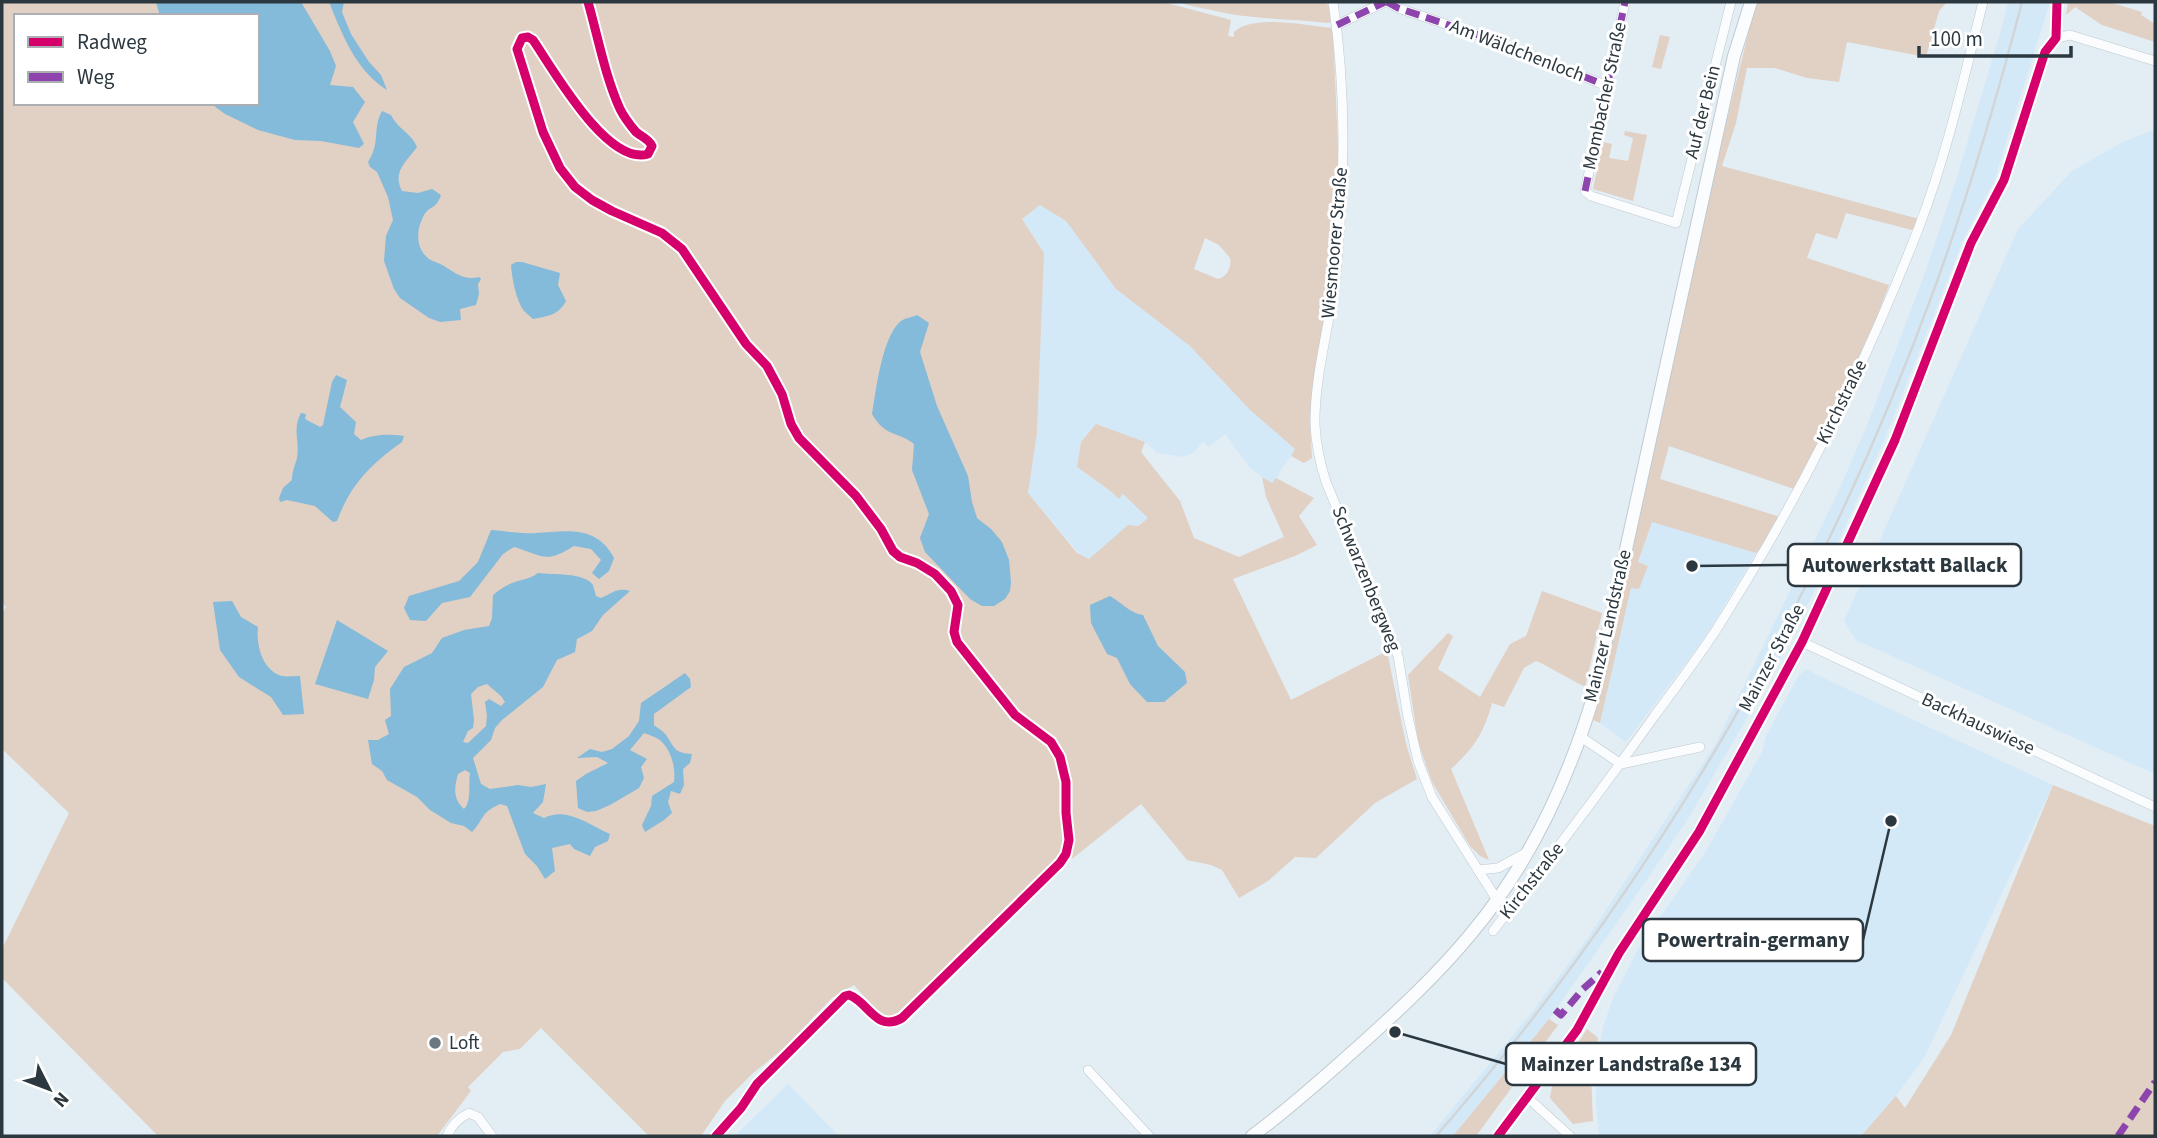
<svg xmlns="http://www.w3.org/2000/svg" width="2157" height="1138" viewBox="0 0 2157 1138" font-family="'Source Sans 3',sans-serif">
  <style>
    .built { fill: #d4e9f7 }
    .green { fill: #e1d0c4; fill-rule: evenodd }
    .water { fill: #84bada; fill-rule: evenodd }
    .lines { fill: none; stroke-linecap: round; stroke-linejoin: round }
    .minor-casing { stroke: #c0cad1; stroke-width: 10 }
    .secondary-casing { stroke: #c0cad1; stroke-width: 14 }
    .minor { stroke: #fbfcfd; stroke-width: 9 }
    .secondary { stroke: #fbfcfd; stroke-width: 12 }
    .rail { stroke: #d2d5d7; stroke-width: 2.5 }
    .quiet { stroke: #8e44ad; stroke-width: 7; stroke-dasharray: 14 7; stroke-linecap: butt }
    .cycleway-casing { stroke: #fff; stroke-width: 13 }
    .cycleway { stroke: #d6006c; stroke-width: 9 }
    .poi-dot { fill: #6c777f; stroke: #fff; stroke-width: 2.5 }
    .labels { text-anchor: middle; dominant-baseline: central; stroke-width: 6; stroke-linejoin: round; paint-order: stroke }
    .street-label { font-size: 19px; fill: #2c3840; stroke: #fff }
    .poi-label { font-size: 19px; fill: #2c3840; stroke: #fff; text-anchor: start }
    .leader { fill: none; stroke: #2c3840; stroke-width: 2.5 }
    .callout-dot { fill: #2c3840; stroke: #fff; stroke-width: 2.5 }
    .callout { fill: #fff; stroke: #2c3840; stroke-width: 2.5 }
    .callout-label { font-size: 21px; text-anchor: middle; font-weight: bold; fill: #2c3840 }
  </style>
  <rect width="100%" height="100%" fill="#e3edf4"/>
  <!-- built -->
  <g class="built">
    <polygon points="2008,2 2050,2 1994,181 1964,238 1886,436 1830,560 1771,677 1688,819 1637,894 1549,1019 1453,1136 1430,1136 1532,1012 1582,946 1715,745 1839,490 1867,425 1922,281 1956,180 2000,33"/>
    <polygon points="2155,129 2155,774 1856,640 1844,621 2018,229 2072,171 2121,143"/>
    <polygon points="1040,205 1066,221 1116,289 1190,346 1250,410 1295,449 1272,484 1250,468 1225,434 1209,447 1203,441 1195,452 1183,457 1157,453 1145,442 1077,467 1109,490 1118,499 1123,494 1148,518 1089,559 1078,553 1028,493 1037,433 1044,253 1022,219"/>
    <polygon points="1652,521 1756,553 1705,637 1626,742 1600,723 1631,587 1648,566 1638,562"/>
    <polygon points="1807,669 1817,675 2053,785 1924,1058 1896,1096 1861,1136 1599,1136 1596,1105 1596,1069 1603,1027 1613,998 1637,951 1706,851 1762,752 1766,736 1799,675"/>
    <polygon points="788,1084 839,1136 735,1136"/>
  </g>
  <!-- green -->
  <g class="green">
    <path d="M2,2H1163L1231,20L1228,36L1234,37V32C1252,14 1307,25 1331,28L1333,33L1339,169L1335,248L1312,401L1310,422L1312,458L1304,463L1291,456L1295,449L1250,410L1190,346L1116,289L1066,221L1040,205L1022,219L1044,253L1037,433L1028,493L1077,553L1089,559L1128,525L1138,526L1148,518L1123,494L1119,499L1109,490L1077,467L1081,442L1096,424L1145,442L1141,452L1180,501L1194,538L1239,557L1284,537L1266,497L1262,477L1272,483L1276,478L1314,498L1299,516L1317,545L1295,556L1233,579L1291,700L1387,651L1406,744L1417,779L1375,803L1316,858L1295,857L1268,881L1239,898L1222,870L1211,865L1187,860L1141,804L1073,858L1062,859L905,1013L893,1020L884,1019L854,985L832,998L783,1049L752,1074L725,1101L701,1136H649L541,1028L520,1049L503,1052L468,1087L471,1091L437,1136H158L2,978V949L69,813L2,749V613L6,607L2,603ZM16,16H257V103H16ZM1205,238L1219,245L1230,258C1232,267 1227,277 1218,279L1194,269Z"/>
    <path d="M1179,2H1327L1328,6H1330L1332,21L1328,23C1287,18 1252,20 1211,10C1201,8 1189,6 1179,2Z"/>
    <polygon points="1756,2 1947,2 1939,11 1926,57 1847,42 1839,82 1807,78 1775,68 1747,68 1736,123 1722,166 1919,219 1912,230 1846,213 1837,239 1816,233 1807,258 1889,285 1865,348 1832,418 1794,489 1669,446 1660,479 1780,517 1765,544 1756,553 1652,522 1638,562 1648,566 1639,589 1631,588 1600,723 1593,720 1716,164"/>
    <polygon points="2068,2 2109,2 2142,12 2141,15 2155,24 2155,42 2102,25 2075,7 2066,15"/>
    <polygon points="1660,35 1670,37 1661,69 1652,67"/>
    <polygon points="1625,131 1647,135 1633,201 1593,189 1603,142 1612,144 1609,158 1628,161 1633,138 1624,135"/>
    <path d="M1542,591L1602,613L1585,687L1541,663L1536,661L1524,668L1504,707L1492,703C1484,733 1474,748 1451,769L1489,860L1480,856L1470,846L1432,782L1418,742L1408,675L1448,633L1453,636L1438,669L1480,697L1510,644L1526,636Z"/>
    <polygon points="2053,785 2155,826 2155,1136 1861,1136 1896,1096 1905,1108 1951,1035"/>
    <polygon points="1549,1019 1558,1025 1476,1136 1453,1136"/>
    <path d="M1587,1029L1598,1038L1591,1075L1593,1121L1573,1124L1550,1098C1553,1071 1573,1052 1587,1029Z"/>
  </g>
  <!-- water -->
  <g class="water">
    <polygon points="156,2 301,2 330,51 336,66 330,85 353,87 365,102 353,122 364,144 359,148 321,141 295,140 258,130 225,114 210,103 257,103 257,16 160,16"/>
    <path d="M329,2H344L342,12L351,34L369,62L381,75L387,90C356,71 342,34 329,2Z"/>
    <path d="M382,111L391,115C397,128 412,134 417,147C406,162 392,172 402,191L418,193L432,189L441,195C436,210 430,205 424,215C416,229 415,248 429,259C434,262 439,263 444,266C455,273 465,281 479,277L481,279L478,284L479,294L476,305L460,309L461,320L440,322L429,318L400,298L394,289L384,261L386,236L393,220L388,197L377,172L370,167L368,162C381,142 372,129 382,111Z"/>
    <path d="M516,262H522L560,273L558,285L566,301C559,315 548,316 533,319C530,316 527,314 524,311C516,300 512,279 511,265Z"/>
    <path d="M917,315L929,323L920,352L937,406L968,476L972,502L977,518L991,529L1002,542L1009,560L1011,582L1010,591L1005,599L994,606H982L970,599L925,552L920,538L929,514L912,470L914,444C896,430 886,438 872,414C876,391 882,336 901,321C905,318 913,317 917,315Z"/>
    <path d="M336,375L347,380L340,407L356,422L354,434L361,440C374,434 390,434 404,436L402,442C370,465 351,484 337,521L333,522L315,506L287,500L280,502L279,498L283,488L292,480C292,471 295,466 297,458C300,442 292,429 301,413L306,414L305,419L320,427L323,425L332,382Z"/>
    <path d="M491,530C506,531 521,534 536,533C567,531 597,525 614,558L609,571L599,579L592,573L601,560L591,549L574,546C545,564 544,556 514,547L503,554L470,597L442,603L426,621L410,620L404,608L409,596L459,581L478,562Z"/>
    <path d="M538,573C552,575 584,572 593,585C593,586 596,595 596,596L601,598C612,593 618,587 630,591L603,615L592,631L577,639L575,652L557,660L543,687L502,720L495,728L491,740L473,758L481,784L490,789L518,785L531,787L546,784L543,802L533,813L544,818C567,806 589,825 610,834L608,841L595,847L590,856L574,849L570,844L552,848L555,871L545,879L537,866L525,854L507,806L500,804C480,813 485,818 472,832L464,826L451,823L430,810L417,797L387,780L382,771L372,764L368,740H378L389,734L385,720L391,716L390,689L404,667L432,653L442,638L464,630L489,626L492,618L493,595C500,589 506,585 515,582C523,579 530,579 538,573ZM487,684L501,696L505,702L501,706L489,699L485,702L487,716L486,726L468,743L463,742L468,731L473,728L474,720L471,694L478,687ZM465,770L470,773C468,784 472,801 464,809C453,799 454,788 458,774Z"/>
    <path d="M1110,596C1122,603 1130,613 1143,615L1158,646L1185,672L1187,683L1164,702H1147L1130,684L1117,658L1107,654L1091,623L1090,605Z"/>
    <path d="M232,601L241,617L258,627C256,645 262,670 282,676C287,677 295,676 300,676L304,714L283,715L271,697L239,677L220,650L213,602Z"/>
    <polygon points="337,620 388,651 375,667 374,680 368,699 315,684"/>
    <path d="M685,673L690,679L691,687L654,714V725C659,729 665,732 668,738C675,750 677,753 692,754L690,763L683,769L684,785L680,794L671,791L668,802L672,813L664,820L645,832L642,825L651,806L652,796L674,782C676,767 671,750 660,740C656,737 649,735 644,733L630,750L647,759L641,767L644,778L639,788L610,805L596,811L587,812L578,808L576,781L586,774L608,763L597,757L577,758L590,749L602,752L612,749L629,736L639,721L641,703Z"/>
  </g>
  <g class="lines">
    <defs>
      <g id="minor">
        <path d="M1333,2C1346,86 1345,176 1337,262C1333,314 1314,373 1315,425C1316,445 1320,463 1326,482L1398,656L1408,717L1418,761L1432,797L1497,900"/>
        <polyline points="1387,2 1398,8 1496,41 1607,86"/>
        <polyline points="1625,2 1585,191 1591,196 1676,223 1731,2"/>
        <polyline points="1337,25 1385,2"/>
        <polyline points="2056,38 2070,35 2155,61"/>
        <polyline points="1802,642 2155,807"/>
        <polyline points="1581,737 1621,764 1700,747"/>
        <polyline points="1478,870 1498,868 1524,854"/>
        <path d="M1493,931C1548,861 1601,791 1653,718C1675,688 1698,658 1718,627C1798,501 1865,366 1919,227C1947,154 1964,78 1983,2"/>
        <polyline points="1088,1070 1149,1136"/>
        <polyline points="1528,1098 1570,1136"/>
        <path d="M447,1136C451,1126 459,1118 469,1113L478,1117L492,1136"/>
        <polyline points="1498,1136 1577,1030 1619,953 1699,832 1802,642 1895,440 1971,243 2004,180 2045,52 2056,38 2057,2"/>
      </g>
      <path id="secondary" d="M1252,1136C1289,1109 1323,1078 1358,1047C1397,1012 1436,976 1470,935C1530,864 1569,779 1595,691L1734,56L1751,2"/>
    </defs>
    <!-- minor casing -->
    <use href="#minor" class="minor-casing"/>
    <!-- secondary casing -->
    <use href="#secondary" class="secondary-casing"/>
    <!-- minor -->
    <use href="#minor" class="minor"/>
    <!-- secondary -->
    <use href="#secondary" class="secondary"/>
    <!-- rail -->
    <path class="rail" d="M1436,1136C1653,887 1822,598 1935,287C1969,193 1997,98 2022,2"/>
    <!-- quiet -->
    <g class="quiet">
      <polyline points="1387,2 1398,8 1496,41 1607,86"/>
      <polyline points="1337,25 1385,2"/>
      <polyline points="1585,191 1625,2"/>
      <polyline points="1555,1010 1561,1015 1583,989 1602,972"/>
      <polyline points="2118,1136 2155,1082"/>
    </g>
    <defs>
      <g id="cycleway">
        <path d="M588,2C598,37 605,76 620,109C624,117 630,125 636,132C642,137 649,139 652,146L648,154C607,166 553,69 533,40L528,37L522,38L517,49L543,132L560,168L575,187L592,200L612,211L662,233L682,249L746,344L767,366L782,394L791,424L799,438L856,496L881,529L893,551L900,557L917,563L935,574L951,591L958,605L954,632L957,642L1015,715L1051,742L1060,757L1066,782V813L1069,840L1066,854L1060,863L902,1018C876,1033 869,1002 849,995L845,996L757,1084L741,1108L716,1136"/>
        <polyline points="1498,1136 1577,1030 1619,953 1699,832 1802,642 1895,440 1971,243 2004,180 2045,52 2056,38 2057,2"/>
      </g>
    </defs>
    <!-- cycleway casing -->
    <use href="#cycleway" class="cycleway-casing"/>
    <!-- cycleway -->
    <use href="#cycleway" class="cycleway"/>
  </g>
  <!-- markers -->
  <circle class="poi-dot" cx="435" cy="1043" r="7"/>
  <g class="labels">
    <!-- street labels -->
    <g class="street-label">
      <text transform="translate(1517 51) rotate(21)">Am Wäldchenloch</text>
      <text transform="translate(1605 96) rotate(-78)">Mombacher Straße</text>
      <text transform="translate(1703 112) rotate(-76)">Auf der Bein</text>
      <text transform="translate(1335 243) rotate(-85)">Wiesmoorer Straße</text>
      <text transform="translate(1842 402) rotate(-64)">Kirchstraße</text>
      <text transform="translate(1366 579) rotate(68)">Schwarzenbergweg</text>
      <text transform="translate(1608 626) rotate(-77)">Mainzer Landstraße</text>
      <text transform="translate(1772 658) rotate(-62)">Mainzer Straße</text>
      <text transform="translate(1978 724) rotate(25)">Backhauswiese</text>
      <text transform="translate(1532 881) rotate(-52)">Kirchstraße</text>
    </g>
    <!-- poi labels -->
    <g class="poi-label">
      <text x="449" y="1043">Loft</text>
    </g>
  </g>
  <!-- callouts -->
  <path class="leader" d="M1692 566L1788 565M1891 821L1863 940M1395 1032L1506 1064"/>
  <g class="callout-dot">
    <circle cx="1692" cy="566" r="7"/>
    <circle cx="1891" cy="821" r="7"/>
    <circle cx="1395" cy="1032" r="7"/>
  </g>
  <g class="callout">
    <rect x="1788" y="544" width="233" height="42" rx="7"/>
    <rect x="1643" y="919" width="220" height="42" rx="7"/>
    <rect x="1506" y="1043" width="250" height="42" rx="7"/>
  </g>
  <g class="callout-label">
    <text x="1905" y="572">Autowerkstatt Ballack</text>
    <text x="1753" y="947">Powertrain-germany</text>
    <text x="1631" y="1071">Mainzer Landstraße 134</text>
  </g>
  <!-- border -->
  <rect width="2157" height="1138" fill="none" stroke="#2c3840" stroke-width="7"/>
  <!-- legend -->
  <rect x="14" y="14" width="245" height="91" fill="#ffffff" stroke="#abafb3" stroke-width="2"/>
  <rect x="28" y="37" width="35" height="10" fill="#d6006c" stroke="#abafb3" stroke-width="2"/>
  <text x="77" y="49" font-size="21" fill="#2c3840">Radweg</text>
  <rect x="28" y="72" width="35" height="10" fill="#8e44ad" stroke="#abafb3" stroke-width="2"/>
  <text x="77" y="84" font-size="21" fill="#2c3840">Weg</text>
  <!-- north arrow -->
  <g transform="translate(49 1089) rotate(132)" stroke="#ffffff" stroke-width="5" paint-order="stroke">
  <path d="M0-5L12 26L0 18L-12 26Z" fill="#2c3840"/>
  <text y="-10" font-size="19" font-weight="bold" text-anchor="middle" fill="#2c3840">N</text>
  </g>
  <!-- scale -->
  <path d="M1919 46v10h152v-10" fill="none" stroke="#2c3840" stroke-width="3.5"/>
  <text x="1930" y="46" font-size="21" fill="#2c3840" stroke="#ffffff" stroke-width="5" paint-order="stroke">100 m</text>
</svg>
